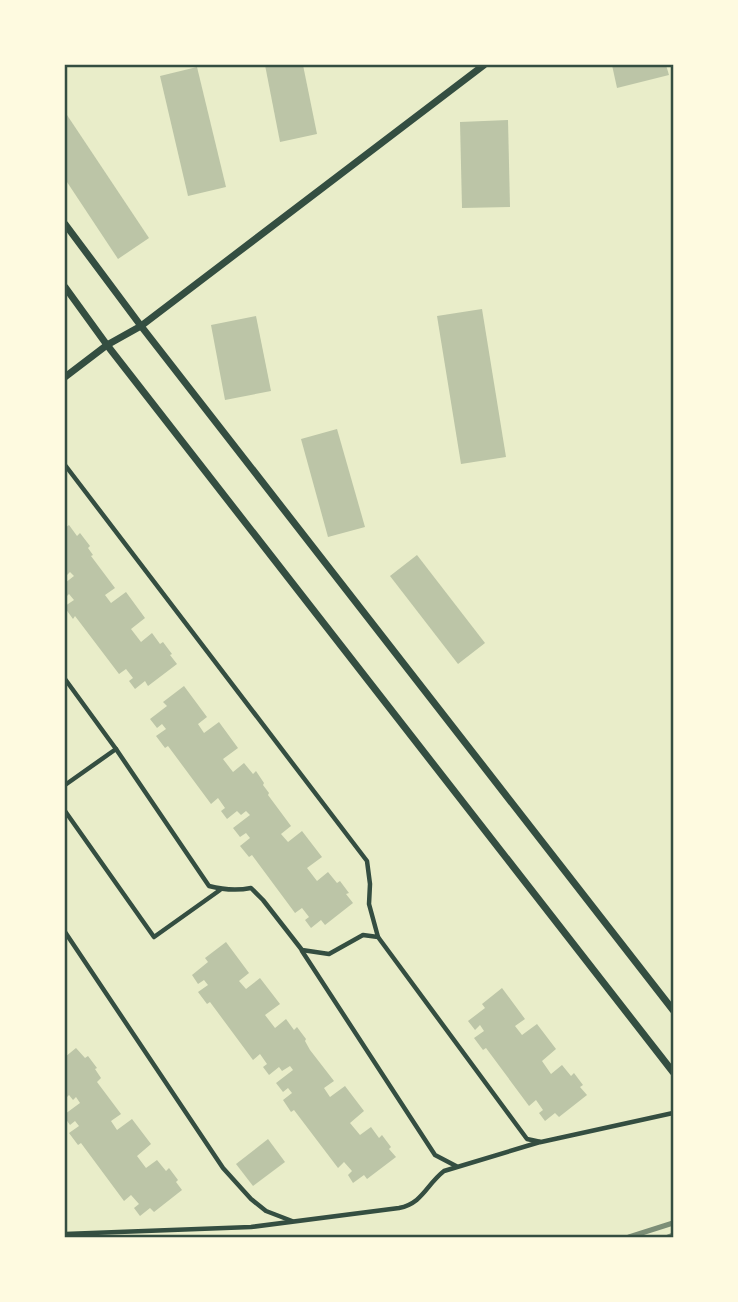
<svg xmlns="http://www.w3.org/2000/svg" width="738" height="1302" viewBox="0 0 738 1302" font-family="Karla,sans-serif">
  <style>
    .building { fill: #bcc5a7 }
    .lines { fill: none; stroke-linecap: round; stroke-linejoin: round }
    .service { stroke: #344e41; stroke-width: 4.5 }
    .minor { stroke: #344e41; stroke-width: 7 }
    .rail { stroke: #7c8e77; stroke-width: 5 }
    .neatline { fill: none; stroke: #344e41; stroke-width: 2.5 }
  </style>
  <rect width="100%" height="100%" fill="#e9edc9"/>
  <!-- building -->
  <g class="building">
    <polygon points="265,65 303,65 317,134 280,142"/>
    <polygon points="612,65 666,65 669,75 617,88"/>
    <polygon points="197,67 226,187 188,196 160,76"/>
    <polygon points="65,112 149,238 118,259 65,179"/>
    <polygon points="508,120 510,207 462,208 460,122"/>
    <polygon points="482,309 506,457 461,464 437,316"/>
    <polygon points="256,316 271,391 225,400 211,325"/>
    <polygon points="337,429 365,527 328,537 301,439"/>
    <polygon points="69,525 77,536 80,533 90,546 88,548 93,555 91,556 115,588 105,595 111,603 126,592 145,618 131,629 141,642 152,633 160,644 163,642 172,654 170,655 177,664 148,686 145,681 135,689 129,681 133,678 126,669 119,674 75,616 73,619 65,608 65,606 74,600 69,594 65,598 65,583 74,576 70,572 65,577 65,528"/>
    <polygon points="417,555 485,643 458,664 390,576"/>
    <polygon points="184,686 207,717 198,724 204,733 219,722 238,748 223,759 233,772 244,763 253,774 256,771 264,783 263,785 269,793 268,795 291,826 281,834 288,842 302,831 322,857 307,868 317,881 328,872 337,883 340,881 349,893 346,894 353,903 325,925 321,920 311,928 305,920 309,917 302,908 295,913 252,855 249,857 240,846 250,838 246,833 240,837 233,828 250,815 246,811 241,815 237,811 227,819 221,811 225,808 218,798 211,804 168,746 165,748 156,736 166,729 162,724 157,728 150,719 167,706 163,702"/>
    <polygon points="226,942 249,973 239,981 246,989 260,978 280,1004 265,1015 275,1028 286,1019 294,1030 297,1027 306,1039 305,1041 310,1050 334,1081 324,1088 330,1097 345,1086 364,1111 350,1123 360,1135 371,1127 379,1138 382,1135 391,1147 389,1149 396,1157 367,1179 364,1175 353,1183 348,1175 352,1171 344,1162 338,1168 294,1110 291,1112 283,1100 292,1093 288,1088 283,1092 276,1083 293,1070 290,1066 282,1071 279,1067 269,1075 263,1067 267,1064 260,1054 253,1060 210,1002 207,1004 198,992 208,985 204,980 198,984 192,975 208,962 205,958"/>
    <polygon points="502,988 525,1019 515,1026 522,1035 537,1024 556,1049 542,1061 551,1074 562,1065 571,1076 574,1073 583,1085 580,1087 587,1095 559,1117 555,1113 545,1121 539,1113 543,1110 536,1100 529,1106 486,1048 483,1050 474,1038 484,1031 480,1025 475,1030 468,1021 485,1008 482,1004"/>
    <polygon points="76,1048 85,1058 88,1056 97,1068 95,1069 101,1078 97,1082 121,1114 111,1121 117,1130 132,1119 151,1144 137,1156 146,1168 157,1160 166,1171 169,1168 178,1180 176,1182 182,1190 154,1212 150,1208 140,1216 134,1208 139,1204 131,1195 124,1201 81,1143 78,1145 69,1133 79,1126 75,1121 70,1125 65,1118 65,1114 80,1103 76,1097 73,1100 69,1095 65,1099 65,1057"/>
    <polygon points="268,1139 285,1162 253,1186 236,1164"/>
  </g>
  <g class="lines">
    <!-- service -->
    <g class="service">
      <polyline points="65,465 367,861 370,884 369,904 378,937"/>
      <polyline points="65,679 116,749 65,785"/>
      <path d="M116,749L209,886C224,890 236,891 251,888L263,900L302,950L329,954L363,935L378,937L527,1139L541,1142L673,1113"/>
      <polyline points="65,811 154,937 220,890"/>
      <polyline points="65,932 223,1168 251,1199 266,1211 292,1221"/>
      <polyline points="302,951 435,1155 456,1166"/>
      <path d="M65,1234L251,1227L399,1208C423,1203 426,1185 444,1171L540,1142"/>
    </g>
    <!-- minor -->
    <g class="minor">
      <polyline points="65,224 141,326 673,1010"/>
      <polyline points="65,287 107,345 673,1072"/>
      <polyline points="65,377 107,345 141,326 484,65"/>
    </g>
    <!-- rail -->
    <g class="rail">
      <polyline points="629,1237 673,1223"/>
      <polyline points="668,1237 673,1235"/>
    </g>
  </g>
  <!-- border -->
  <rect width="738" height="1302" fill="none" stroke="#fefae0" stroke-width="133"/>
  <rect x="66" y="66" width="606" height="1170" class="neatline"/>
</svg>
